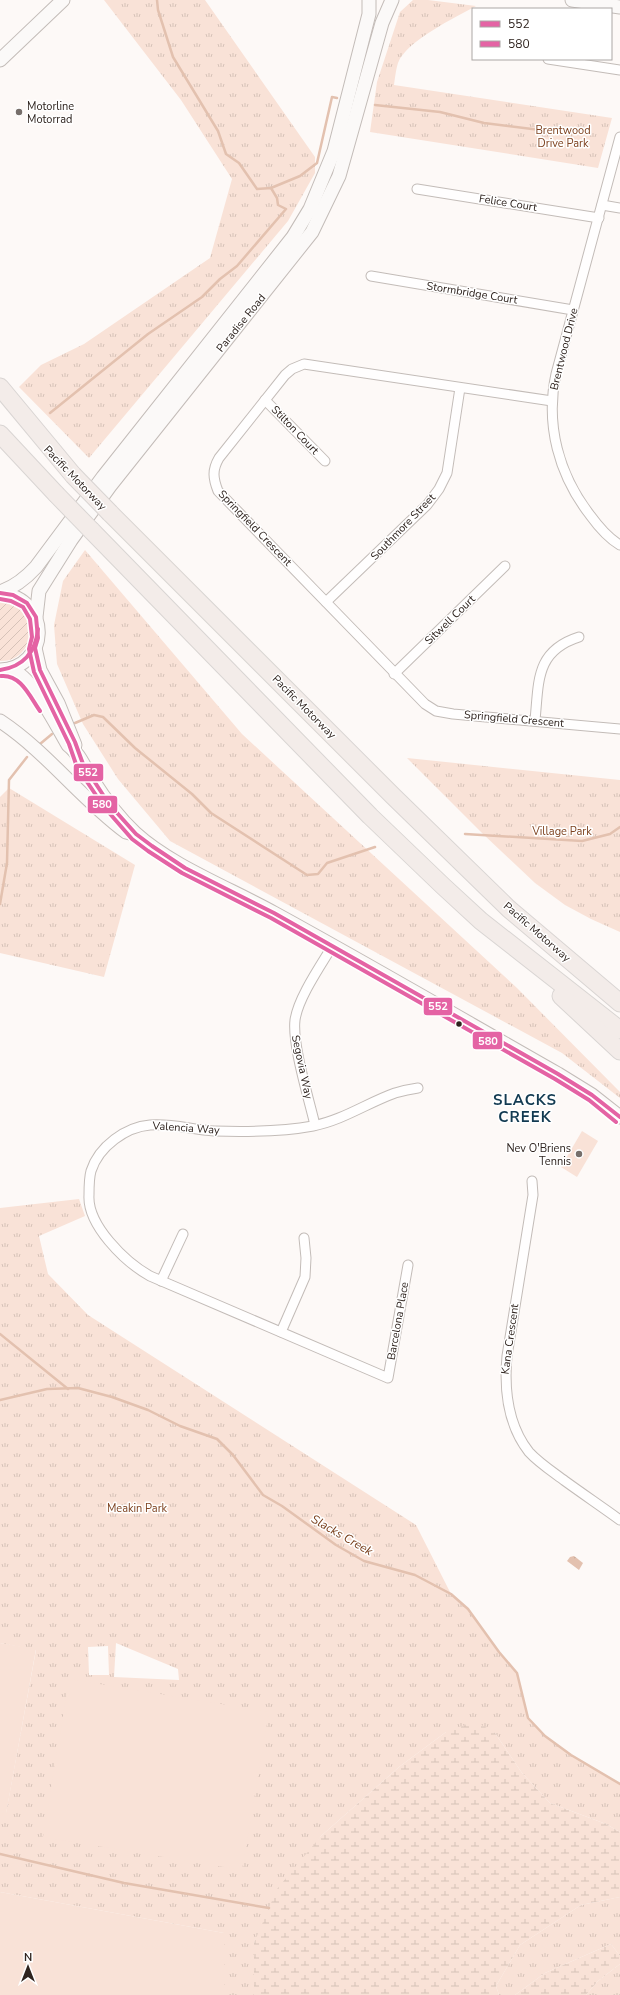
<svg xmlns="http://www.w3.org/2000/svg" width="620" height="1995" viewBox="0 0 620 1995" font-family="'Nunito Sans',sans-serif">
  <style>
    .grass { fill: url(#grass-tufts); fill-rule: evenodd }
    .wetland { fill: url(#wetland-marsh) }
    .garden { fill: url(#garden-furrows) }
    .pitch { fill: #f9e2d7 }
    .water { fill: url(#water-ripples) }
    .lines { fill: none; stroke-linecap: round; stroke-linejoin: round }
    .stream { stroke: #e3c1af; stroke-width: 2.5 }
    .minor-casing { stroke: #c3bcb8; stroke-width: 11 }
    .secondary-casing { stroke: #c3bcb8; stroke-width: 15 }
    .motorway-casing { stroke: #d9d5d3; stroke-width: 19 }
    .minor { stroke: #fffefe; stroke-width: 9 }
    .secondary { stroke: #fbf9f8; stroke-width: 13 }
    .motorway { stroke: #f3ece9; stroke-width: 17 }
    .motorway-bridge-casing { stroke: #d9d5d3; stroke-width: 19; stroke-linecap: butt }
    .motorway-bridge { stroke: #f3ece9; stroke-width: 17 }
    .bus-1-casing { stroke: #fff; stroke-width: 7 }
    .bus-2-casing { stroke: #fff; stroke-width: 7 }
    .bus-1 { stroke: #e463a4; stroke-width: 4 }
    .bus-2 { stroke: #e463a4; stroke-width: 4 }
    .poi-dot { fill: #766e6a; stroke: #fff; stroke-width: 1.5 }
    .bus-dot { fill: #2e231e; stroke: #fff; stroke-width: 1.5 }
    .labels { text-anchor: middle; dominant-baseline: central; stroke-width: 3; stroke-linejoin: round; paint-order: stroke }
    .poi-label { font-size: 11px; fill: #2e231e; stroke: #fff; text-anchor: start }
    .park-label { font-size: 11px; fill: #7e421f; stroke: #fff }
    .street-label { font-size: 11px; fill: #2e231e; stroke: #fff }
    .water-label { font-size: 12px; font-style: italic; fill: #753a16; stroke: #fff }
    .district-label { font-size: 15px; font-weight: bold; letter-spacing: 1px; fill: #123a51; stroke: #fff }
    .line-badge { stroke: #fff; stroke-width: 1.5 }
    .badge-label { font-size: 11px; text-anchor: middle; font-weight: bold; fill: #fff }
  </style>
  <defs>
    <pattern id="grass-tufts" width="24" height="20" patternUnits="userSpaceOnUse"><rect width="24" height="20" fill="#f9e2d7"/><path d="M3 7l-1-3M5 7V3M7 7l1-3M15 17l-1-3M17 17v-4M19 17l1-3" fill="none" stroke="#d6c2b8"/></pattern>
    <pattern id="wetland-marsh" width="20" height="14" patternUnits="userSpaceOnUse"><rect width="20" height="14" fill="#f9e2d7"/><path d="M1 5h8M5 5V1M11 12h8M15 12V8" fill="none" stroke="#d6c2b8"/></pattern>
    <pattern id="garden-furrows" width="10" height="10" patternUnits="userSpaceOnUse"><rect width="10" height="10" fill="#f9e2d7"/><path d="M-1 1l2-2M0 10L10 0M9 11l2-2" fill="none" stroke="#d6c2b8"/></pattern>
    <pattern id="water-ripples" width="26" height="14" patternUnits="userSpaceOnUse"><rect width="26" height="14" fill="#e3c1af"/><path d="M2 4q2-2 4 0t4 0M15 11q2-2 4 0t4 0" fill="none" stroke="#c3a696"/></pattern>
  </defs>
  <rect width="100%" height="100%" fill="#fdf9f7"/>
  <!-- grass -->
  <g class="grass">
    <polygon points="104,0 205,0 315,157 315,173 288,221 89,458 19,387 41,365 84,344 210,258 232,179 181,100"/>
    <path d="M413,0H428L476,6C456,17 406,41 398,63C396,69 395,78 394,85L612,118L598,168L370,132L377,82L400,12Z"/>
    <polygon points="85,550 242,734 517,988 620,1092 620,1098 562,1053 170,841 118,779 83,724 57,664 54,625 63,581"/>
    <polygon points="407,758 620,780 620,932 591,919 565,905 535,883 483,834"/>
    <polygon points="9,788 135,865 104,977 0,953 0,797"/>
    <path d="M79,1199L85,1216L39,1236L48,1274L88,1315L416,1525L451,1594L468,1609L499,1652L517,1673L528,1718L545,1736L571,1755L620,1784V1832L606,1824L550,1803L522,1773L495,1733L446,1732L399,1767L321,1836L254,1943V1995H224V1933L0,1892V1813H6L36,1650L0,1643V1208ZM116,1643L178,1669L179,1680L114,1677ZM108,1646L109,1675H89L88,1647Z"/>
    <polygon points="620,1897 620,1956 611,1944 545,1973 515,1995 499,1995 496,1986 520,1945 581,1905"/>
    <polygon points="620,1964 620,1995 586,1995 598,1981"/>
  </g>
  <!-- wetland -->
  <g class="wetland">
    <polygon points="475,1721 495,1733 522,1773 550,1803 606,1824 620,1832 620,1897 581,1905 520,1945 496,1986 499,1995 254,1995 254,1943 277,1889 321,1836 399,1767 446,1732"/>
    <polygon points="611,1944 620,1956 620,1964 598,1981 586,1995 515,1995 545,1973"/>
  </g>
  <!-- garden -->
  <path class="garden" d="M0,601C43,608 36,662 0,661Z"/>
  <!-- pitch -->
  <g class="pitch">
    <polygon points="582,1131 598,1141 577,1177 561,1167"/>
    <polygon points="0,1643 36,1649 6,1814 0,1813"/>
    <polygon points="69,1679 269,1712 242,1870 43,1837"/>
    <polygon points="0,1892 224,1933 224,1995 0,1995"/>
  </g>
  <!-- water -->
  <polygon class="water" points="574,1556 583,1563 579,1570 567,1561 570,1557"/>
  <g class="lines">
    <!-- stream -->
    <g class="stream">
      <polyline points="375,105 440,112 484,123 572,134"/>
      <polyline points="271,188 300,176 317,163 332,97 337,98"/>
      <polyline points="50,413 148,334 202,297 220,279 237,266 286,209 278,205 277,198 271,188 257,189 239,163 226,154 218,131 173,57 158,10 157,0"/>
      <polyline points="75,723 94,715 103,717 135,748 192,794 211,813 307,875 318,874 327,863 375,847"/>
      <polyline points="40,744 52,734"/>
      <polyline points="465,834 582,841 610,834 620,827"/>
      <polyline points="0,904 7,863 9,780 27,757"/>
      <polyline points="0,1334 68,1389"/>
      <polyline points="0,1400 47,1389 78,1388 112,1397 148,1410 180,1426 217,1439 233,1455 263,1495 282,1506 336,1545 364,1561 415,1575 451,1594 468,1609 499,1652 517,1673 528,1718 545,1736 571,1755 620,1784"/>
      <polyline points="0,1854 124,1883 269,1908"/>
    </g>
    <defs>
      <g id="minor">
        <polyline points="548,59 620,70"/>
        <path d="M620,137L556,374C545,425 559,475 590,515C598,526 608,538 620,545"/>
        <polyline points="417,189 599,218"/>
        <polyline points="602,205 620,208"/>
        <polyline points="371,276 573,310"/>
        <polyline points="265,400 325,461"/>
        <path d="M552,401L304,364L292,369L285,375L219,458C212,470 213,478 218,491L425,704L436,711L453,714L620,729"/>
        <polyline points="326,602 427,505 439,489 447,473 460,388"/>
        <polyline points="394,674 505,566"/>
        <path d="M535,720C539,682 535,651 579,637"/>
        <path d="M315,1125C309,1099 292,1045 295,1020C298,998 321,965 333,945"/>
        <path d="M532,1181L533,1195L507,1356C504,1389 507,1424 529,1452C539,1463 553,1472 565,1481C583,1494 602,1507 620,1520"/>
        <path d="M408,1265L388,1378L150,1276C125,1262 87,1225 89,1195C89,1187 89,1178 91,1171C99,1146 126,1127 150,1125C172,1123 193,1130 214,1131C246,1132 281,1132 313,1126C343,1120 367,1103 395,1093C402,1091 411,1089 418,1088"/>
        <polyline points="161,1281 183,1234"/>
        <polyline points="281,1332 305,1277 306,1258 304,1238"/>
      </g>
      <g id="secondary">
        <polyline points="572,0 620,7"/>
        <polyline points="0,60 63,0"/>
        <path d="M0,592C15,587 25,579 36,567L103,477L293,237L310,209L334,151L369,14V0"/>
        <path d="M0,593C53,600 49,668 0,670"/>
        <polyline points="36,617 39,591 71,540 110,486 312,232 339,176 382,23 392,0"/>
        <polyline points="35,648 40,670 58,703 75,745"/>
        <path d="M10,669C33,677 55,723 68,745C80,754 84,767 92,779C104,798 119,818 135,833C171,866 231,889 274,913C369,965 463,1020 558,1074L592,1095L620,1117"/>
        <path d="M0,721C47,752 81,799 126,832L130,833"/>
      </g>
      <g id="motorway">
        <polyline points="0,387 73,475"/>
        <polyline points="0,434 56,494"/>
        <polyline points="110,513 393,796 509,909 620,1003"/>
        <polyline points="91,530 370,816 443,886 481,921 620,1030"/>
        <polyline points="561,996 620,1051"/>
      </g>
    </defs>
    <!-- minor casing -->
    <use href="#minor" class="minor-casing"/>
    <!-- secondary casing -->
    <use href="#secondary" class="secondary-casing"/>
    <!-- motorway casing -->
    <use href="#motorway" class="motorway-casing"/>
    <!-- minor -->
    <use href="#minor" class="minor"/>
    <!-- secondary -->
    <use href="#secondary" class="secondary"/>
    <!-- motorway -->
    <use href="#motorway" class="motorway"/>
    <defs>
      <g id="motorway-bridge">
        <polyline points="73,475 110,513"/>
        <polyline points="56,494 91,530"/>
      </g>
    </defs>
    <!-- motorway-bridge casing -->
    <use href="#motorway-bridge" class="motorway-bridge-casing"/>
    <!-- motorway-bridge -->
    <use href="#motorway-bridge" class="motorway-bridge"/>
    <defs>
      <g id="bus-1">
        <polyline points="0,593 13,595 27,603 36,617 38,638 35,648 40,670 75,742 83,764 109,804 136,834 152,846 185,868 274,913 558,1074 592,1095 620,1117"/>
        <path d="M0,670C23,667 36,652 38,629"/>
      </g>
      <g id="bus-2">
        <polyline points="0,599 11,601 23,607 30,619 32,637 29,649 34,672 69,744 77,767 104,807 132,839 148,851 182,873 271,918 555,1079 589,1100 616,1122"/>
        <path d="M1,676C21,674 30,697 40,711"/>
      </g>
    </defs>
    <!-- bus-1 casing -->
    <use href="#bus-1" class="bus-1-casing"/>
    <!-- bus-2 casing -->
    <use href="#bus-2" class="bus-2-casing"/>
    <!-- bus-1 -->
    <use href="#bus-1" class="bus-1"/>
    <!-- bus-2 -->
    <use href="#bus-2" class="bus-2"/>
  </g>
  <!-- markers -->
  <g class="poi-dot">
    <circle cx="19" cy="112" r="4"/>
    <circle cx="579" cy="1154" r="4"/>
  </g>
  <circle class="bus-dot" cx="459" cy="1024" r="3.5"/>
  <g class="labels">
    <!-- poi labels -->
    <g class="poi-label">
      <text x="27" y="106">Motorline<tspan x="27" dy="13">Motorrad</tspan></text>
      <text x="571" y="1148" text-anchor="end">Nev O'Briens<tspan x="571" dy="13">Tennis</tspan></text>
    </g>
    <!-- park labels -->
    <g class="park-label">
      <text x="563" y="130">Brentwood<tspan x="563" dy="13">Drive Park</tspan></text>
      <text x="562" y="831">Village Park</text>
      <text x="137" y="1508">Meakin Park</text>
    </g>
    <!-- street labels -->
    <g class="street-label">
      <text transform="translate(508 203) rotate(9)">Felice Court</text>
      <text transform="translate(472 293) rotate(9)">Stormbridge Court</text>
      <text transform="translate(241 323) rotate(-51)">Paradise Road</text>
      <text transform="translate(564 349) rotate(-76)">Brentwood Drive</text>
      <text transform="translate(295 430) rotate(46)">Stilton Court</text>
      <text transform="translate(75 478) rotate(46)">Pacific Motorway</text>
      <text transform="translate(403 527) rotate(-46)">Southmore Street</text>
      <text transform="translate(255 528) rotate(46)">Springfield Crescent</text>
      <text transform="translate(450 620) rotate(-44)">Sitwell Court</text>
      <text transform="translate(304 707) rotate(45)">Pacific Motorway</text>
      <text transform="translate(514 719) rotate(5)">Springfield Crescent</text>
      <text transform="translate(537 932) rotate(41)">Pacific Motorway</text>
      <text transform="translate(302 1067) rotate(78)">Segovia Way</text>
      <text transform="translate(186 1128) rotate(4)">Valencia Way</text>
      <text transform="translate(398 1321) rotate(-80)">Barcelona Place</text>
      <text transform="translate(510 1339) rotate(-82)">Kana Crescent</text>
    </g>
    <!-- water labels -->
    <g class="water-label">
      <text transform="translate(342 1535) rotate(30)">Slacks Creek</text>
    </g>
    <!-- district labels -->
    <g class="district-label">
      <text x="525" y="1100">SLACKS<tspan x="525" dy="17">CREEK</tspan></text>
    </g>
  </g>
  <g class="line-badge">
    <rect x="73" y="763" width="31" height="19" rx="4" fill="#e463a4"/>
    <rect x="87" y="795" width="31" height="19" rx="4" fill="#e463a4"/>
    <rect x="423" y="997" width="30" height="19" rx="4" fill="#e463a4"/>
    <rect x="472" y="1031" width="31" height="19" rx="4" fill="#e463a4"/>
  </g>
  <g class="badge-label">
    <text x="88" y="776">552</text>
    <text x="102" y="808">580</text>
    <text x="438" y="1010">552</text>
    <text x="488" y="1045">580</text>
  </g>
  <!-- legend -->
  <rect x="472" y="8" width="140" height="52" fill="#ffffff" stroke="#aba7a5"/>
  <rect x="480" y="21" width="20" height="6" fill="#e463a4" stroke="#aba7a5"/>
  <text x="508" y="28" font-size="12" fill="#2e231e">552</text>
  <rect x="480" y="41" width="20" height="6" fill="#e463a4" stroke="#aba7a5"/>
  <text x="508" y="48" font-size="12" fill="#2e231e">580</text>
  <!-- north arrow -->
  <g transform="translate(28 1967)" stroke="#ffffff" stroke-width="3" paint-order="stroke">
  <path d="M0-3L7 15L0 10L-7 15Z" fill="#2e231e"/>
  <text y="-6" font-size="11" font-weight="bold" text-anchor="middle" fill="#2e231e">N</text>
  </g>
</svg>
